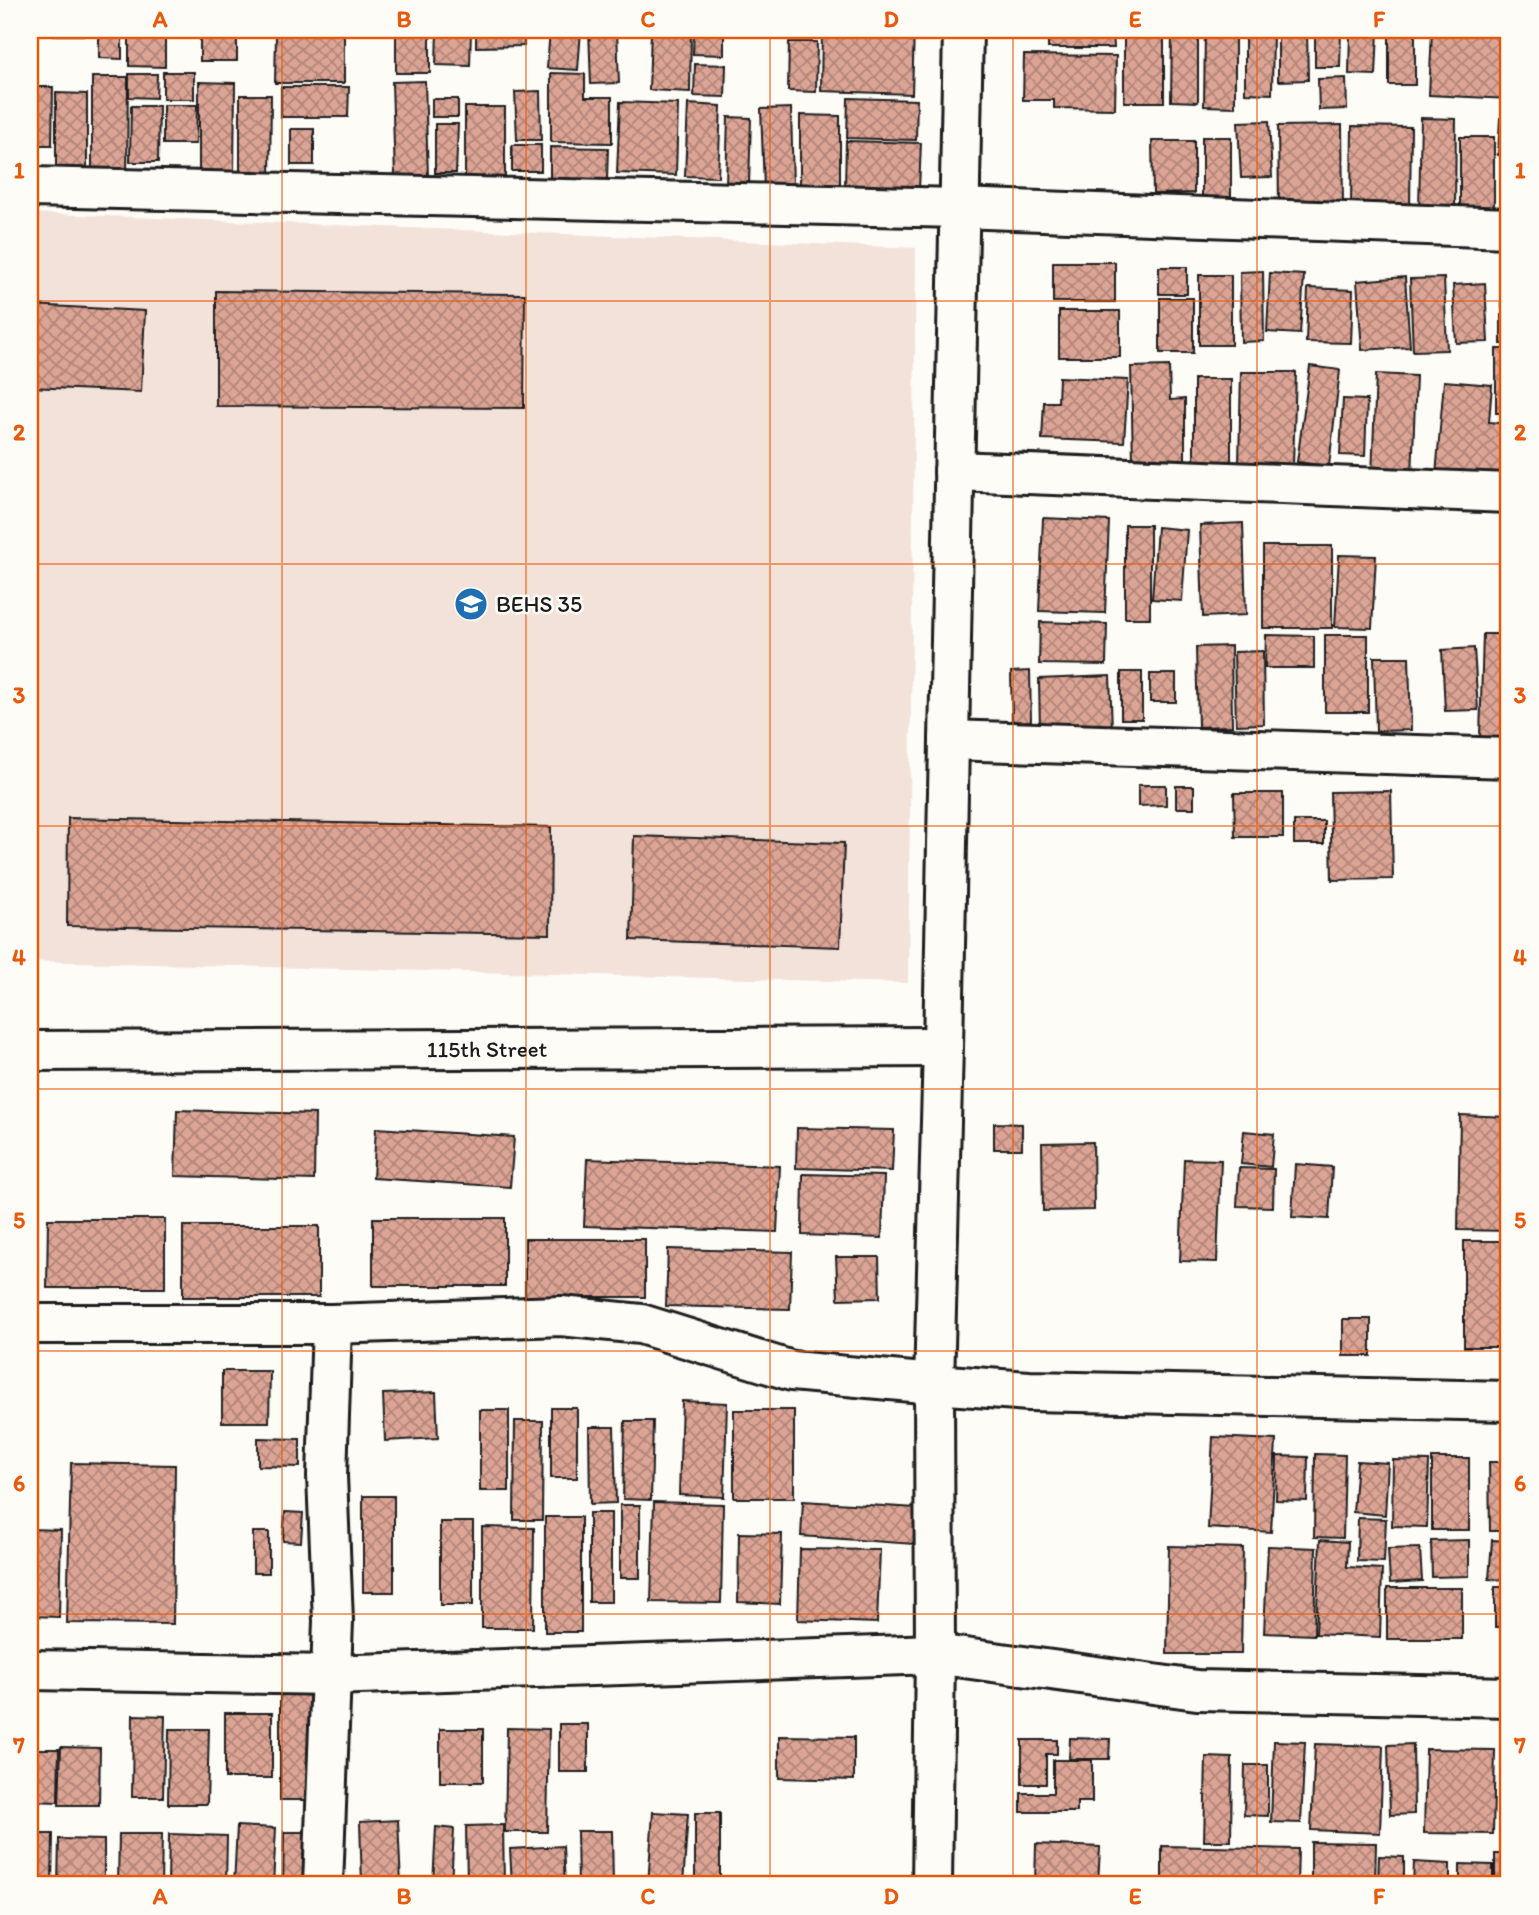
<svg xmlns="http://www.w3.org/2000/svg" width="1539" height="1915" viewBox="0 0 1539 1915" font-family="Itim,sans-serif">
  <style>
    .built { fill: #f3e2da }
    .building { fill: url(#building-cross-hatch); stroke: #1c1c1c; stroke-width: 2 }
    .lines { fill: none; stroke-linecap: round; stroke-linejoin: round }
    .minor-casing { stroke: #1c1c1c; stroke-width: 44 }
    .minor { stroke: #fdfcf7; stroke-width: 38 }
    .grid { fill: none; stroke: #e8590c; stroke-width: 2; stroke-opacity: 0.55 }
    .labels { text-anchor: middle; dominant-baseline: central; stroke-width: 5; stroke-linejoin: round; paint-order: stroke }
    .poi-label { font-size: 23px; fill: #1c1c1c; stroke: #fdfcf7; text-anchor: start }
    .street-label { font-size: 23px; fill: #1c1c1c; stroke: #fdfcf7 }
    .neatline { fill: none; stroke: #e8590c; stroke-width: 2.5 }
    .grid-label { font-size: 23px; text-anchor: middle; font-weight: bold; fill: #e8590c }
  </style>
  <defs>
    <pattern id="building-cross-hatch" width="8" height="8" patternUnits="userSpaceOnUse" patternTransform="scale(1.75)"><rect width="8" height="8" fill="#dca495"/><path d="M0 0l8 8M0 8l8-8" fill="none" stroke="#b28579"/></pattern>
  </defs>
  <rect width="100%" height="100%" fill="#fdfcf7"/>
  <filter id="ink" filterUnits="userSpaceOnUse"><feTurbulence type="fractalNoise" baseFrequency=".0143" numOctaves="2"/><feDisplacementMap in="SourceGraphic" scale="14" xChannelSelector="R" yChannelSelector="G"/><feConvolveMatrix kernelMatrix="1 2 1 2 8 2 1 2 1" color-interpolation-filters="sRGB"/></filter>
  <g filter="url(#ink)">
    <!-- built -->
    <polygon class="built" points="30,213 916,248 908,983 30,961"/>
    <!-- building -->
    <g class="building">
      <rect x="53" y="30" width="35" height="5"/>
      <polygon points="99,30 122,30 122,59 99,58"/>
      <polygon points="129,30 165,30 165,67 129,66"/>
      <rect x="396" y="30" width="34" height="43"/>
      <polygon points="437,30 471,30 470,66 436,65"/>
      <polygon points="476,30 524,30 524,46 476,47"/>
      <polygon points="550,30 581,30 578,70 547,68"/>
      <polygon points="589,30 617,30 619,83 591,84"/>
      <polygon points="651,30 691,30 690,92 649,90"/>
      <polygon points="694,30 724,30 724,55 693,54"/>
      <polygon points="822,30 914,30 912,94 821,91"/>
      <polygon points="1048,30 1113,30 1114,48 1048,48"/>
      <rect x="1124" y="30" width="40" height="72"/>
      <polygon points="1172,30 1198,30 1198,102 1171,101"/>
      <polygon points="1205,30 1235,30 1235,107 1204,106"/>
      <polygon points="1245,30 1273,30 1272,94 1245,93"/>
      <polygon points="1278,30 1307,30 1308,80 1278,81"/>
      <polygon points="1315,30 1341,30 1340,67 1315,67"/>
      <polygon points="1350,30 1378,30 1376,75 1349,74"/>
      <polygon points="1432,30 1509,30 1509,99 1429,95"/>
      <rect x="200" y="31" width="37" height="30"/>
      <polygon points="276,34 344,34 344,83 275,83"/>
      <rect x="1389" y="34" width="26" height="51"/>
      <polygon points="789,42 817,42 816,92 788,91"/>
      <polygon points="1024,55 1116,56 1115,109 1054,108 1054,100 1023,100"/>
      <polygon points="695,64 726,65 725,97 694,96"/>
      <rect x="163" y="72" width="31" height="27"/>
      <polygon points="551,73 585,74 585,97 612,97 612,143 551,142"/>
      <polygon points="129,74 157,74 156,98 129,97"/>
      <polygon points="92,77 128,77 127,175 92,174"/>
      <polygon points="1346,78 1347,109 1319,110 1318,79"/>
      <polygon points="425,81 428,177 395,178 392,82"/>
      <polygon points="199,82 235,83 234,173 199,172"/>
      <polygon points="30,87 53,87 52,145 30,145"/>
      <polygon points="281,87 349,87 348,117 281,117"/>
      <polygon points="540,91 541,140 517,140 515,92"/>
      <polygon points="56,93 87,94 87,168 56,167"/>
      <polygon points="240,95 271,95 270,181 240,180"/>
      <polygon points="848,98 917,100 916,140 847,138"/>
      <rect x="432" y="99" width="26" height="18"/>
      <polygon points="620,102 678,104 676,175 617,173"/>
      <polygon points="688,104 721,106 718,177 685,176"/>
      <polygon points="163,105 197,105 196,144 163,144"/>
      <polygon points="131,106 159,106 158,162 130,162"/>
      <rect x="465" y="107" width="40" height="76"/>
      <polygon points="791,108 793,187 764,188 761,109"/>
      <polygon points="800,115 840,116 840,185 800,185"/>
      <polygon points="728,117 751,118 749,185 726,185"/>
      <polygon points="1421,118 1456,119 1455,210 1419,210"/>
      <polygon points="1500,118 1509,119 1509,155 1498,155"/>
      <polygon points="1269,121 1272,177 1241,178 1238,122"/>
      <polygon points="435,124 458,124 456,173 435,173"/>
      <polygon points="1342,125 1343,205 1279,206 1278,126"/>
      <polygon points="1352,126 1411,127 1410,208 1351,207"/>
      <rect x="291" y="129" width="23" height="36"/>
      <rect x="1202" y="137" width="29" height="66"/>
      <rect x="1460" y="137" width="34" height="70"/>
      <polygon points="846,141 921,143 919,190 845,188"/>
      <polygon points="1152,141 1194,141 1194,193 1153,194"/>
      <rect x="512" y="145" width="29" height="26"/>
      <polygon points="550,147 608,148 607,180 550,180"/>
      <polygon points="1505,162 1509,162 1509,208 1503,207"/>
      <rect x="1053" y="262" width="62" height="40"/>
      <rect x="1159" y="267" width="28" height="27"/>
      <polygon points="1263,271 1264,341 1241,342 1240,272"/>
      <polygon points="1270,273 1304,275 1300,334 1267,332"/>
      <rect x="1502" y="273" width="7" height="35"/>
      <rect x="1199" y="275" width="32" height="70"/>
      <polygon points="1405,277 1410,347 1362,350 1357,281"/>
      <polygon points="1444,278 1447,350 1413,351 1410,279"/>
      <polygon points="1485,283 1488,342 1456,343 1453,285"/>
      <polygon points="1308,288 1353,290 1351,343 1306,342"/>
      <polygon points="216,291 525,294 524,408 216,406"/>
      <rect x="1160" y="298" width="33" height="55"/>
      <polygon points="30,305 145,311 141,392 30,387"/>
      <rect x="1059" y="311" width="61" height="46"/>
      <rect x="1501" y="315" width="8" height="29"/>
      <rect x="1496" y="349" width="13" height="64"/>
      <polygon points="1169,366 1170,400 1185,399 1185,461 1133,462 1131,367"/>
      <polygon points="1310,366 1340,370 1329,466 1297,462"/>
      <polygon points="1241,372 1296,372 1293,465 1239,464"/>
      <polygon points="1376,374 1416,376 1412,477 1372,476"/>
      <polygon points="1059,377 1128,380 1124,442 1042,439 1044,402 1058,402"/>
      <rect x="1194" y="379" width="37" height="84"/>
      <polygon points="1444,381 1492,385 1489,422 1509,424 1509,481 1436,475"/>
      <polygon points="1343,399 1367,400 1365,456 1340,455"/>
      <polygon points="1043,518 1109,521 1105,613 1039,611"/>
      <polygon points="1243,523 1246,615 1203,617 1200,525"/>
      <rect x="1125" y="525" width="25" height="93"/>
      <polygon points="1157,527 1187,530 1182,601 1152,599"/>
      <rect x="1263" y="546" width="69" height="82"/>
      <polygon points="1339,555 1376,556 1372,628 1335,627"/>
      <polygon points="1040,622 1107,624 1106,665 1039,664"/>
      <polygon points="1483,634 1509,634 1509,738 1480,737"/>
      <polygon points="1266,635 1314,636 1314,668 1265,668"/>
      <rect x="1325" y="635" width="43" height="77"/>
      <polygon points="1231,646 1232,726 1198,727 1196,647"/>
      <polygon points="1474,648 1478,710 1445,711 1442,650"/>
      <polygon points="1263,651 1264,724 1236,725 1234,652"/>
      <polygon points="1374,657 1409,657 1411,730 1376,731"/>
      <polygon points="1030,671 1031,721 1012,722 1011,672"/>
      <rect x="1121" y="672" width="21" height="47"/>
      <rect x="1150" y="674" width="26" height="28"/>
      <polygon points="1110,676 1112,728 1040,731 1039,679"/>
      <polygon points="1138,785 1166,785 1166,805 1138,806"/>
      <rect x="1176" y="786" width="18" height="22"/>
      <polygon points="1391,791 1393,879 1332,880 1330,792"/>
      <polygon points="1234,793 1283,793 1283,837 1235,837"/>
      <polygon points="68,818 551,827 550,934 67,926"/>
      <rect x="1294" y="821" width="30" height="23"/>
      <polygon points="634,836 844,843 840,947 631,940"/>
      <polygon points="177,1110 315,1114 314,1180 175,1176"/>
      <polygon points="1460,1115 1509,1117 1509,1231 1458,1230"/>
      <polygon points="994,1123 1022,1124 1022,1149 994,1149"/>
      <polygon points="376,1128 514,1137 510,1187 373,1178"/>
      <polygon points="797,1128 894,1130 892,1171 796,1168"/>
      <polygon points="1244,1131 1274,1134 1271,1167 1241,1164"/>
      <polygon points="1093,1142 1094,1210 1043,1211 1042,1143"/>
      <polygon points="30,1146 34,1146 33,1230 30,1230"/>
      <polygon points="587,1159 780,1166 777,1232 584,1226"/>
      <polygon points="1184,1159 1221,1160 1217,1262 1180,1261"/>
      <polygon points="1295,1164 1332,1167 1329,1219 1292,1217"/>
      <polygon points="1239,1168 1274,1169 1273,1207 1237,1206"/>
      <polygon points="803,1174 884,1176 882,1238 802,1235"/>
      <rect x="373" y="1218" width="132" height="68"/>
      <polygon points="48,1219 165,1219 165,1288 47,1288"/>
      <rect x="183" y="1226" width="136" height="71"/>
      <rect x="525" y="1239" width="120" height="58"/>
      <rect x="1464" y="1241" width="45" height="106"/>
      <polygon points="668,1249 792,1252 790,1309 666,1306"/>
      <polygon points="836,1257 879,1257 880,1298 838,1299"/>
      <rect x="1343" y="1319" width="28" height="37"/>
      <polygon points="222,1371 270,1371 269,1422 222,1422"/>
      <polygon points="436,1392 438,1438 385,1441 383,1394"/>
      <polygon points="682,1401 727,1403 724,1497 679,1495"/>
      <rect x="551" y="1408" width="26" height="70"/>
      <rect x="480" y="1410" width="29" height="81"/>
      <rect x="734" y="1410" width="60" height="88"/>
      <polygon points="515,1421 543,1421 542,1520 514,1520"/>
      <polygon points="625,1421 653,1421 651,1500 623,1499"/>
      <polygon points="589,1427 614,1427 616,1503 590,1504"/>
      <polygon points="1213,1437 1276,1440 1271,1532 1208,1528"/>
      <polygon points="258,1438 300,1439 300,1467 258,1466"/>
      <polygon points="1315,1454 1345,1455 1343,1538 1314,1537"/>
      <polygon points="1277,1456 1308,1457 1307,1501 1276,1500"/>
      <rect x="1432" y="1458" width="37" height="72"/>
      <polygon points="1393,1460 1429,1461 1427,1527 1392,1526"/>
      <polygon points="1357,1461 1388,1463 1385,1515 1353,1512"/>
      <polygon points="1489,1462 1509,1462 1509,1531 1490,1531"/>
      <polygon points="71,1463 175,1465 173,1624 67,1623"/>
      <rect x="363" y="1496" width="31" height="96"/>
      <polygon points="803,1501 916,1508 914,1544 801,1536"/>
      <polygon points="654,1502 723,1504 721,1603 651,1602"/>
      <rect x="620" y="1505" width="20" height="73"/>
      <polygon points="285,1512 303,1513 301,1542 283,1541"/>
      <rect x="589" y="1513" width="22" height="89"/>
      <rect x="545" y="1517" width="36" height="115"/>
      <polygon points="1358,1518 1386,1519 1384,1562 1357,1561"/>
      <rect x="440" y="1522" width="33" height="83"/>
      <polygon points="482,1527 534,1528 533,1628 482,1628"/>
      <polygon points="30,1529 61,1530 59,1617 30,1616"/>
      <rect x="253" y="1532" width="16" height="41"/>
      <polygon points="739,1533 782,1534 780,1604 738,1602"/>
      <polygon points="1320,1540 1348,1542 1347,1567 1382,1569 1380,1637 1316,1634"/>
      <polygon points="1469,1540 1469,1576 1432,1577 1431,1541"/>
      <polygon points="1492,1540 1509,1541 1509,1580 1489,1579"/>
      <polygon points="1169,1546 1243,1548 1241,1654 1167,1654"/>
      <polygon points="1268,1546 1316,1548 1314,1635 1264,1633"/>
      <polygon points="1420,1548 1422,1581 1390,1583 1388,1549"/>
      <polygon points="800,1549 880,1550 877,1623 798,1620"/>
      <rect x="1495" y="1587" width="14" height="40"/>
      <rect x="1387" y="1588" width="75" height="51"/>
      <rect x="280" y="1688" width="34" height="112"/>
      <rect x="225" y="1713" width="47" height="65"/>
      <polygon points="133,1715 165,1716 163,1797 132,1797"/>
      <rect x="559" y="1724" width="29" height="48"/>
      <polygon points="507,1728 549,1729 547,1832 505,1832"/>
      <polygon points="169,1729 209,1729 207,1804 168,1804"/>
      <rect x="440" y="1729" width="43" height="53"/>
      <polygon points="779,1736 854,1737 854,1780 779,1778"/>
      <polygon points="1070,1738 1110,1739 1109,1759 1069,1759"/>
      <polygon points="1022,1740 1057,1740 1057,1754 1046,1754 1046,1784 1022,1784"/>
      <polygon points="1274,1741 1305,1742 1301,1823 1271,1822"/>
      <polygon points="1315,1744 1383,1746 1380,1833 1311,1830"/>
      <polygon points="1413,1744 1414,1814 1390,1815 1388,1745"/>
      <polygon points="61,1747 100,1748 99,1805 59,1805"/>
      <polygon points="30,1749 59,1749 58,1802 30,1801"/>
      <polygon points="1426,1749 1495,1750 1493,1834 1424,1833"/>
      <polygon points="1206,1757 1232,1758 1231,1841 1204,1841"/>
      <polygon points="1508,1757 1509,1757 1509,1850 1505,1850"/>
      <polygon points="1053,1760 1092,1760 1092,1802 1077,1802 1077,1812 1021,1812 1021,1793 1053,1793"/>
      <polygon points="1245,1765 1268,1765 1268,1816 1244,1815"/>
      <polygon points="653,1812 688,1814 683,1885 648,1885"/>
      <rect x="695" y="1813" width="25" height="72"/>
      <polygon points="398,1820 401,1885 362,1885 360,1822"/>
      <polygon points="503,1825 504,1885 467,1885 466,1826"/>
      <polygon points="237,1826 276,1828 273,1885 234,1885"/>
      <polygon points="436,1827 454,1829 451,1885 433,1884"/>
      <polygon points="577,1831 612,1831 613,1885 578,1885"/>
      <polygon points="284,1832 316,1832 315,1885 283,1885"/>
      <polygon points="30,1834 53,1834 52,1885 30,1885"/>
      <polygon points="119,1834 162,1834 161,1885 118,1885"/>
      <polygon points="169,1834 227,1836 226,1885 168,1885"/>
      <polygon points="59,1839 104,1840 104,1885 58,1885"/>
      <polygon points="1311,1842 1376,1843 1375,1885 1311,1885"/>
      <polygon points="1036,1844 1100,1847 1098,1885 1035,1885"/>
      <polygon points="563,1846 565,1885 512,1885 510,1849"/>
      <polygon points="1162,1846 1298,1849 1297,1885 1162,1885"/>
      <rect x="1495" y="1854" width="14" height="31"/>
      <polygon points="1379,1856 1404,1857 1404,1885 1378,1885"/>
      <polygon points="1414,1862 1450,1864 1450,1885 1413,1885"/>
      <polygon points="1460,1864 1493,1865 1493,1885 1460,1885"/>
    </g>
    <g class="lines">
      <defs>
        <g id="minor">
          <polyline points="30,187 959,208 1509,228"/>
          <polyline points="954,471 1509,493"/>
          <polyline points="949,740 1509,758"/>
          <path id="s1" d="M30,1051L943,1047"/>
          <polyline points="30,1324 332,1324 561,1316 641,1324 792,1371 934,1384 1029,1391 1509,1401"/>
          <polyline points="30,1670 331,1675 935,1654 1197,1690 1509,1697"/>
          <polyline points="323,1885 333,1621 327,1476 332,1324"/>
          <polyline points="932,1885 935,1654 934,1384 943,1047 963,30"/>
        </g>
      </defs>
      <!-- minor casing -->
      <use href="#minor" class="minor-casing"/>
      <!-- minor -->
      <use href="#minor" class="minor"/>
    </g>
  </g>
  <!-- grid -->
  <path class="grid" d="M282,30V1885M526,30V1885M770,30V1885M1013,30V1885M1257,30V1885M30,301H1509M30,564H1509M30,826H1509M30,1089H1509M30,1351H1509M30,1614H1509"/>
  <!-- icons -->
  <defs>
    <symbol id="school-disc" viewBox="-11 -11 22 22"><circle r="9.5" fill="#1f6fb2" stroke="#fdfcf7"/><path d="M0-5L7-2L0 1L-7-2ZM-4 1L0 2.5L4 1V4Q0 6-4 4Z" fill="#fff"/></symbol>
  </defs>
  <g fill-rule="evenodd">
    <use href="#school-disc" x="452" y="585" width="38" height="38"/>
  </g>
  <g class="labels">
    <!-- poi labels -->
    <g class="poi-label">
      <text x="496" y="604">BEHS 35</text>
    </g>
    <!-- street labels -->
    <g class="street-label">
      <text stroke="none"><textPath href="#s1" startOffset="457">115th Street</textPath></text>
    </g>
  </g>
  <!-- margin -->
  <rect width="1539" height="1915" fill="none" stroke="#fdfcf7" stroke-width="77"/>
  <rect x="38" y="38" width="1462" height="1838" class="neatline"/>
  <g class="grid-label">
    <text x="160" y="27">A</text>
    <text x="404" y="27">B</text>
    <text x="648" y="27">C</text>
    <text x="891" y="27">D</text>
    <text x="1135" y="27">E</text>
    <text x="1379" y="27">F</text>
    <text x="19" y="178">1</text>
    <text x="1520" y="178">1</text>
    <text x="19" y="440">2</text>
    <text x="1520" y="440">2</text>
    <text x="19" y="703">3</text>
    <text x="1520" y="703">3</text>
    <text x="19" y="965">4</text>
    <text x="1520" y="965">4</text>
    <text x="19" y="1228">5</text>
    <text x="1520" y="1228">5</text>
    <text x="19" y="1491">6</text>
    <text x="1520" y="1491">6</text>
    <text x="19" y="1753">7</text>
    <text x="1520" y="1753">7</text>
    <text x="160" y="1904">A</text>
    <text x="404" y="1904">B</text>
    <text x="648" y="1904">C</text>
    <text x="891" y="1904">D</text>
    <text x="1135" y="1904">E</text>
    <text x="1379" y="1904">F</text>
  </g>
</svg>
